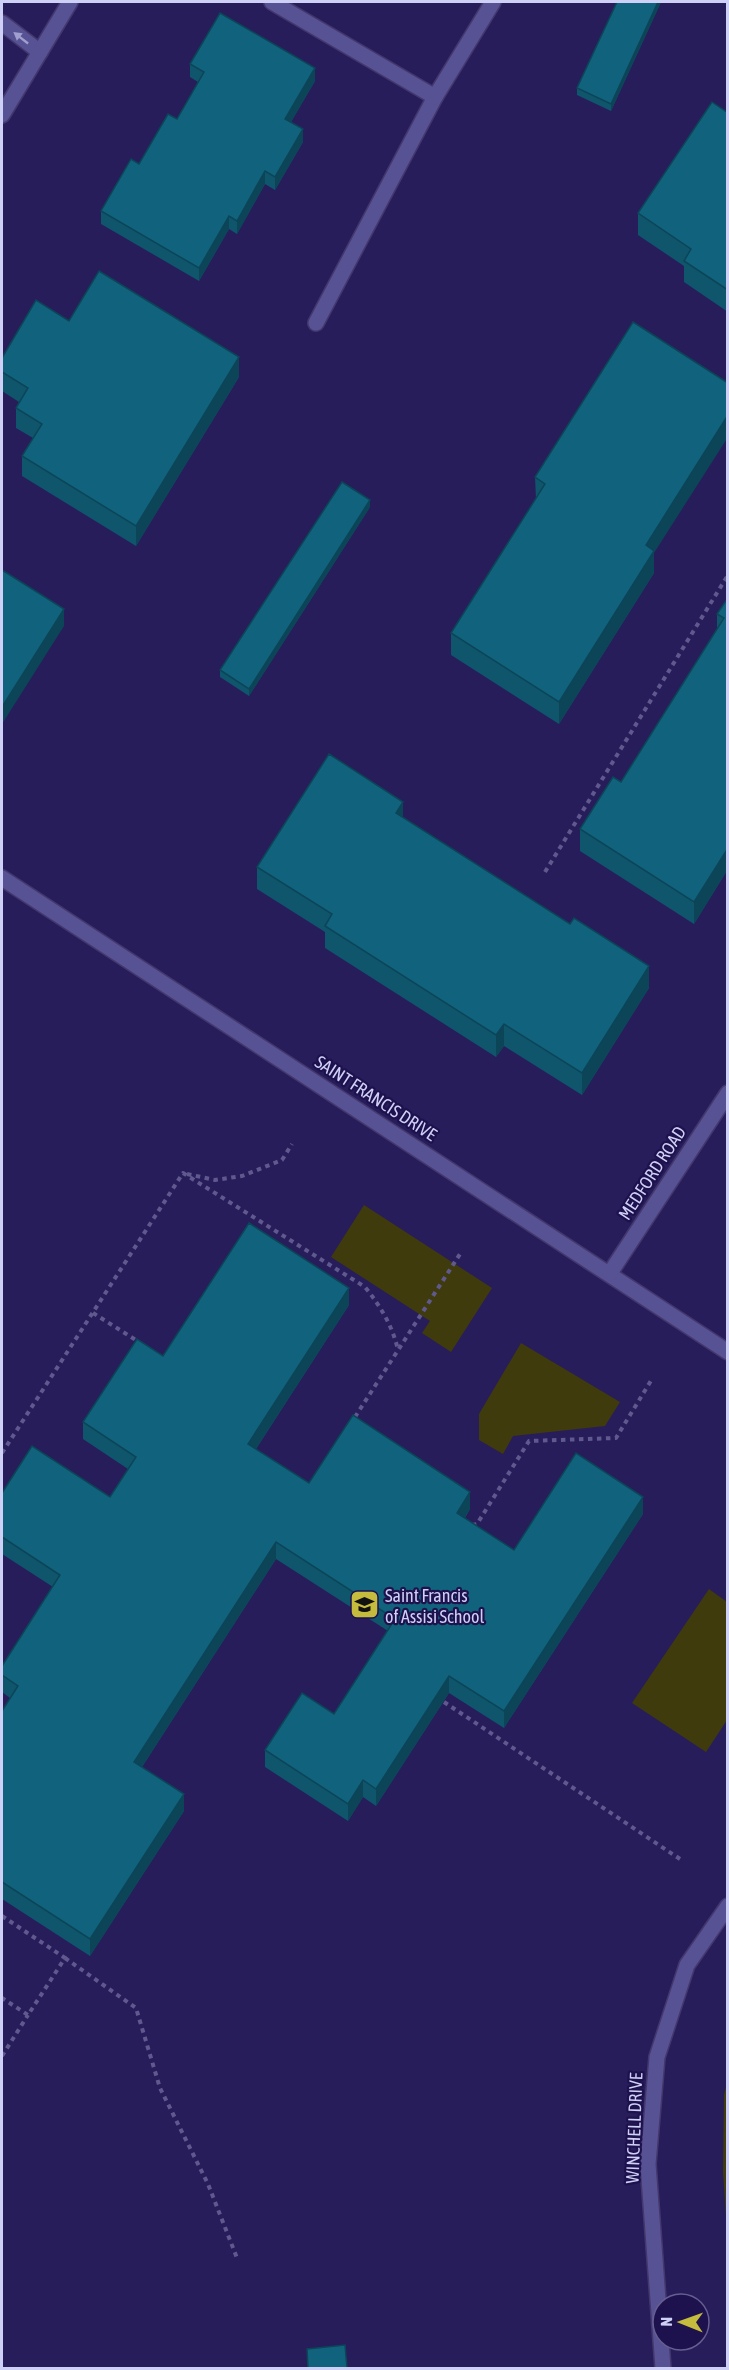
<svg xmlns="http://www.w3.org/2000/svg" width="729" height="2370" viewBox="0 0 729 2370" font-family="'Asap Condensed',sans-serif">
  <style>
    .green { fill: #3f3b0d }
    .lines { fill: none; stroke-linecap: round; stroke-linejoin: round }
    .lane-casing { stroke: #43376d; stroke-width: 18 }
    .street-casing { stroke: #43376d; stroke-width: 18 }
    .secondary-casing { stroke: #43376d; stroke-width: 18 }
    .path { stroke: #5f598e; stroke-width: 4; stroke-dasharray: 4.5 4.5; stroke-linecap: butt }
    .lane { stroke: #575293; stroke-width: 15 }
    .street { stroke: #575293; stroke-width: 15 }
    .secondary { stroke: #575293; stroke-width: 15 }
    .wall { fill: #0f556c }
    .shaded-wall { fill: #0c4558 }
    .building { fill: #11637d; stroke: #0c4558; stroke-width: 1.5 }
    .oneway { fill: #9f9ece }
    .labels { text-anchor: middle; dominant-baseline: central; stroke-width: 4.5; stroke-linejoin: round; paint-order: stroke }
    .street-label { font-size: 18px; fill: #cfd0f5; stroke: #1e124e }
    .poi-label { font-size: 18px; fill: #cfd0f5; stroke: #1e124e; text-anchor: start }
  </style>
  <rect width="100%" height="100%" fill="#271d5a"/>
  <!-- green -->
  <g class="green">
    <polygon points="364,1205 492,1288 451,1352 422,1333 430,1321 331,1257"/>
    <polygon points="521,1343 620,1402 605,1426 513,1436 503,1454 479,1440 479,1414"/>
    <polygon points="709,1589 727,1602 727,1720 706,1752 632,1703"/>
    <polygon points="727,2083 727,2231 723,2172 724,2095"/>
  </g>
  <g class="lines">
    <defs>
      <g id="lane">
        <polyline points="272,2 435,97 316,323"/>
        <polyline points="2,23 40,52"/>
        <polyline points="435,97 493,2"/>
      </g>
      <g id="street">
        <polyline points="2,878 728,1352"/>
        <polyline points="610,1273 728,1093"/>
        <polyline points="663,2368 648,2164 657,2057 687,1965 728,1906"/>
      </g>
      <polyline id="secondary" points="2,115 70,2"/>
    </defs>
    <!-- lane casing -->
    <use href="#lane" class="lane-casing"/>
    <!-- street casing -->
    <use href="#street" class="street-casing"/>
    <!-- secondary casing -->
    <use href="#secondary" class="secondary-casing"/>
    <!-- path -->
    <g class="path">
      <polyline points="545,872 728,575"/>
      <polyline points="187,1174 215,1180 242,1176 282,1160 292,1144"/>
      <polyline points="93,1313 139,1342"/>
      <polyline points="355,1417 460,1254"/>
      <path d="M2,1453L183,1173L365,1287C381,1307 392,1325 398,1350"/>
      <polyline points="472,1525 477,1524 529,1441 616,1438 652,1379"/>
      <polyline points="444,1702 680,1859"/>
      <polyline points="2,1916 65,1958 28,2015 2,1998"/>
      <polyline points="65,1958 136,2008 160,2088 208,2184 237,2258"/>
      <polyline points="2,2056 28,2015"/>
    </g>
    <!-- lane -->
    <use href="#lane" class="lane"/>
    <!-- street -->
    <use href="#street" class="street"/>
    <!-- secondary -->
    <use href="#secondary" class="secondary"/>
  </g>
  <!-- wall -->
  <g class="wall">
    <polygon points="617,2 661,2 611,111 577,95 577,88"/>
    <polygon points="190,64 315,81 291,122 303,142 275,190 265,184 237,234 229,229 199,281 101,224 101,211 177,119 198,82 190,77"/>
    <polygon points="728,113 728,312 684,282 684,266 638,235 638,213"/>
    <polygon points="69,321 239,377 136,546 22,476 22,456 33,438 16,428 16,408 19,402 2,391 2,358"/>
    <polygon points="535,477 654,553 654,573 559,724 451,655 451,633 536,500"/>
    <polygon points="370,507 249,696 220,677 220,670"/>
    <polygon points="728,598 728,869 694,924 580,851 580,829 621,782 717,630 717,614"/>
    <polygon points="403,817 649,988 582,1095 504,1046 496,1057 325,948 325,932 257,889 257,867"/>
    <polygon points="349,1305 256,1449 309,1483 470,1509 465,1518 514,1550 643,1514 504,1728 449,1693 376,1806 363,1797 348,1821 265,1767 265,1750 334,1714 388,1631 276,1559 142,1767 184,1811 90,1956 2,1899 2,1711 10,1698 2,1692 2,1666 53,1587 2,1554 2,1493 110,1497 128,1469 83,1439 83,1422 163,1356"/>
  </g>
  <!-- shaded-wall -->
  <g class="shaded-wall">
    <polygon points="658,2 661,2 611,111 611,104"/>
    <polygon points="315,68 315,81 285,132 285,119"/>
    <polygon points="303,129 303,142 275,190 275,177"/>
    <polygon points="265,171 265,184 237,234 237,221"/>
    <polygon points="229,216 229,229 199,281 199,268"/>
    <polygon points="239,357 239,377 136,546 136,526"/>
    <polygon points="728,415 728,437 654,553 654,573 559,724 559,702 646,545"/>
    <polygon points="370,500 370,507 249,696 249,689"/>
    <polygon points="64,609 64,626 2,724 2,707"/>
    <polygon points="403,802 403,824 396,813"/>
    <polygon points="728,848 728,869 694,924 694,902"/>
    <polygon points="649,966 649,988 582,1095 582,1073"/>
    <polygon points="504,1024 504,1046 496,1057 496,1035"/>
    <polygon points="349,1288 349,1305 248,1461 248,1444"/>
    <polygon points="470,1492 470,1509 457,1530 457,1513"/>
    <polygon points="643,1497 643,1514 504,1728 504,1711"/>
    <polygon points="276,1542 276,1559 134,1779 134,1762"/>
    <polygon points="449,1676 449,1693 376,1806 376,1789"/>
    <polygon points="363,1780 363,1797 348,1821 348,1804"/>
    <polygon points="184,1794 184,1811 90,1956 90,1939"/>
  </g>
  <!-- building -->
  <g class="building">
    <polygon points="617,2 658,2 611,104 577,88"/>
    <polygon points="220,13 315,68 285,119 303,129 275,177 265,171 237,221 229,216 199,268 101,211 131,159 139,164 168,114 177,119 204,72 190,64"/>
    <polygon points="712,102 728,113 728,290 684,261 691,249 638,213"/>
    <polygon points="99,271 239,357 136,526 22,456 42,424 16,408 28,388 2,372 2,358 36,300 69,321"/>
    <polygon points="633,322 728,383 728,415 646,545 654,551 559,702 451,633 545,484 535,477"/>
    <polygon points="342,482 370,500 249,689 220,670"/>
    <polygon points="2,570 64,609 2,707"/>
    <polygon points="728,598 728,848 694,902 580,829 613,777 621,782 724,618 717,614"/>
    <polygon points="329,754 403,802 396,813 570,924 574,918 649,966 582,1073 504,1024 496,1035 325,926 332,914 257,867"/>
    <polygon points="249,1223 349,1288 248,1444 309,1483 353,1415 470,1492 457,1513 514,1550 576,1453 643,1497 504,1711 449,1676 376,1789 363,1780 348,1804 265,1750 302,1693 334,1714 395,1619 276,1542 134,1762 184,1794 90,1939 2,1882 2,1711 18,1686 2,1675 2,1666 60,1575 2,1537 2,1493 32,1446 110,1497 136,1457 83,1422 137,1339 163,1356"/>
    <polygon points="345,2345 347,2368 308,2368 307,2349"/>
  </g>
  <!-- one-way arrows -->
  <defs><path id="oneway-solid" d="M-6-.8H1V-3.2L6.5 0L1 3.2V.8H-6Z" transform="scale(1.5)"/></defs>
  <use class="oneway" href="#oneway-solid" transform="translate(21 38) rotate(-142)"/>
  <!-- icons -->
  <defs>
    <symbol id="school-square" viewBox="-11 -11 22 22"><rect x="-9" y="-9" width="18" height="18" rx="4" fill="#c5bc3d" stroke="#1e124e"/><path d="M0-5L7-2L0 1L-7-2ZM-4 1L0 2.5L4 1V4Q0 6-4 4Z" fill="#111"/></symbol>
  </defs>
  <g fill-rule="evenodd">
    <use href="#school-square" x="348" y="1588" width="33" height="33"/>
  </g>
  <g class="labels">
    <!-- street labels -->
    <g class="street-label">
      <text transform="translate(376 1098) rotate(33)">SAINT FRANCIS DRIVE</text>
      <text transform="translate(652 1173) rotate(-57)">MEDFORD ROAD</text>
      <text transform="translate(634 2128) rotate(-88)">WINCHELL DRIVE</text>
    </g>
    <!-- poi labels -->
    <g class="poi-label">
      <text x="385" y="1595">Saint Francis<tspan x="385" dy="21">of Assisi School</tspan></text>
    </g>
  </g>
  <!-- border -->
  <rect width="729" height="2370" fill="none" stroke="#cfd0f5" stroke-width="6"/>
  <!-- north arrow -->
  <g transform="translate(681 2322) rotate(271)"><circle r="28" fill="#1e124e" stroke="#655e91" stroke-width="1.5"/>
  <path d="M0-4.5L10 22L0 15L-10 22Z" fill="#c5bc3d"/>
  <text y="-9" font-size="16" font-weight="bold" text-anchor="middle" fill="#cfd0f5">N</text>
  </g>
</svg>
